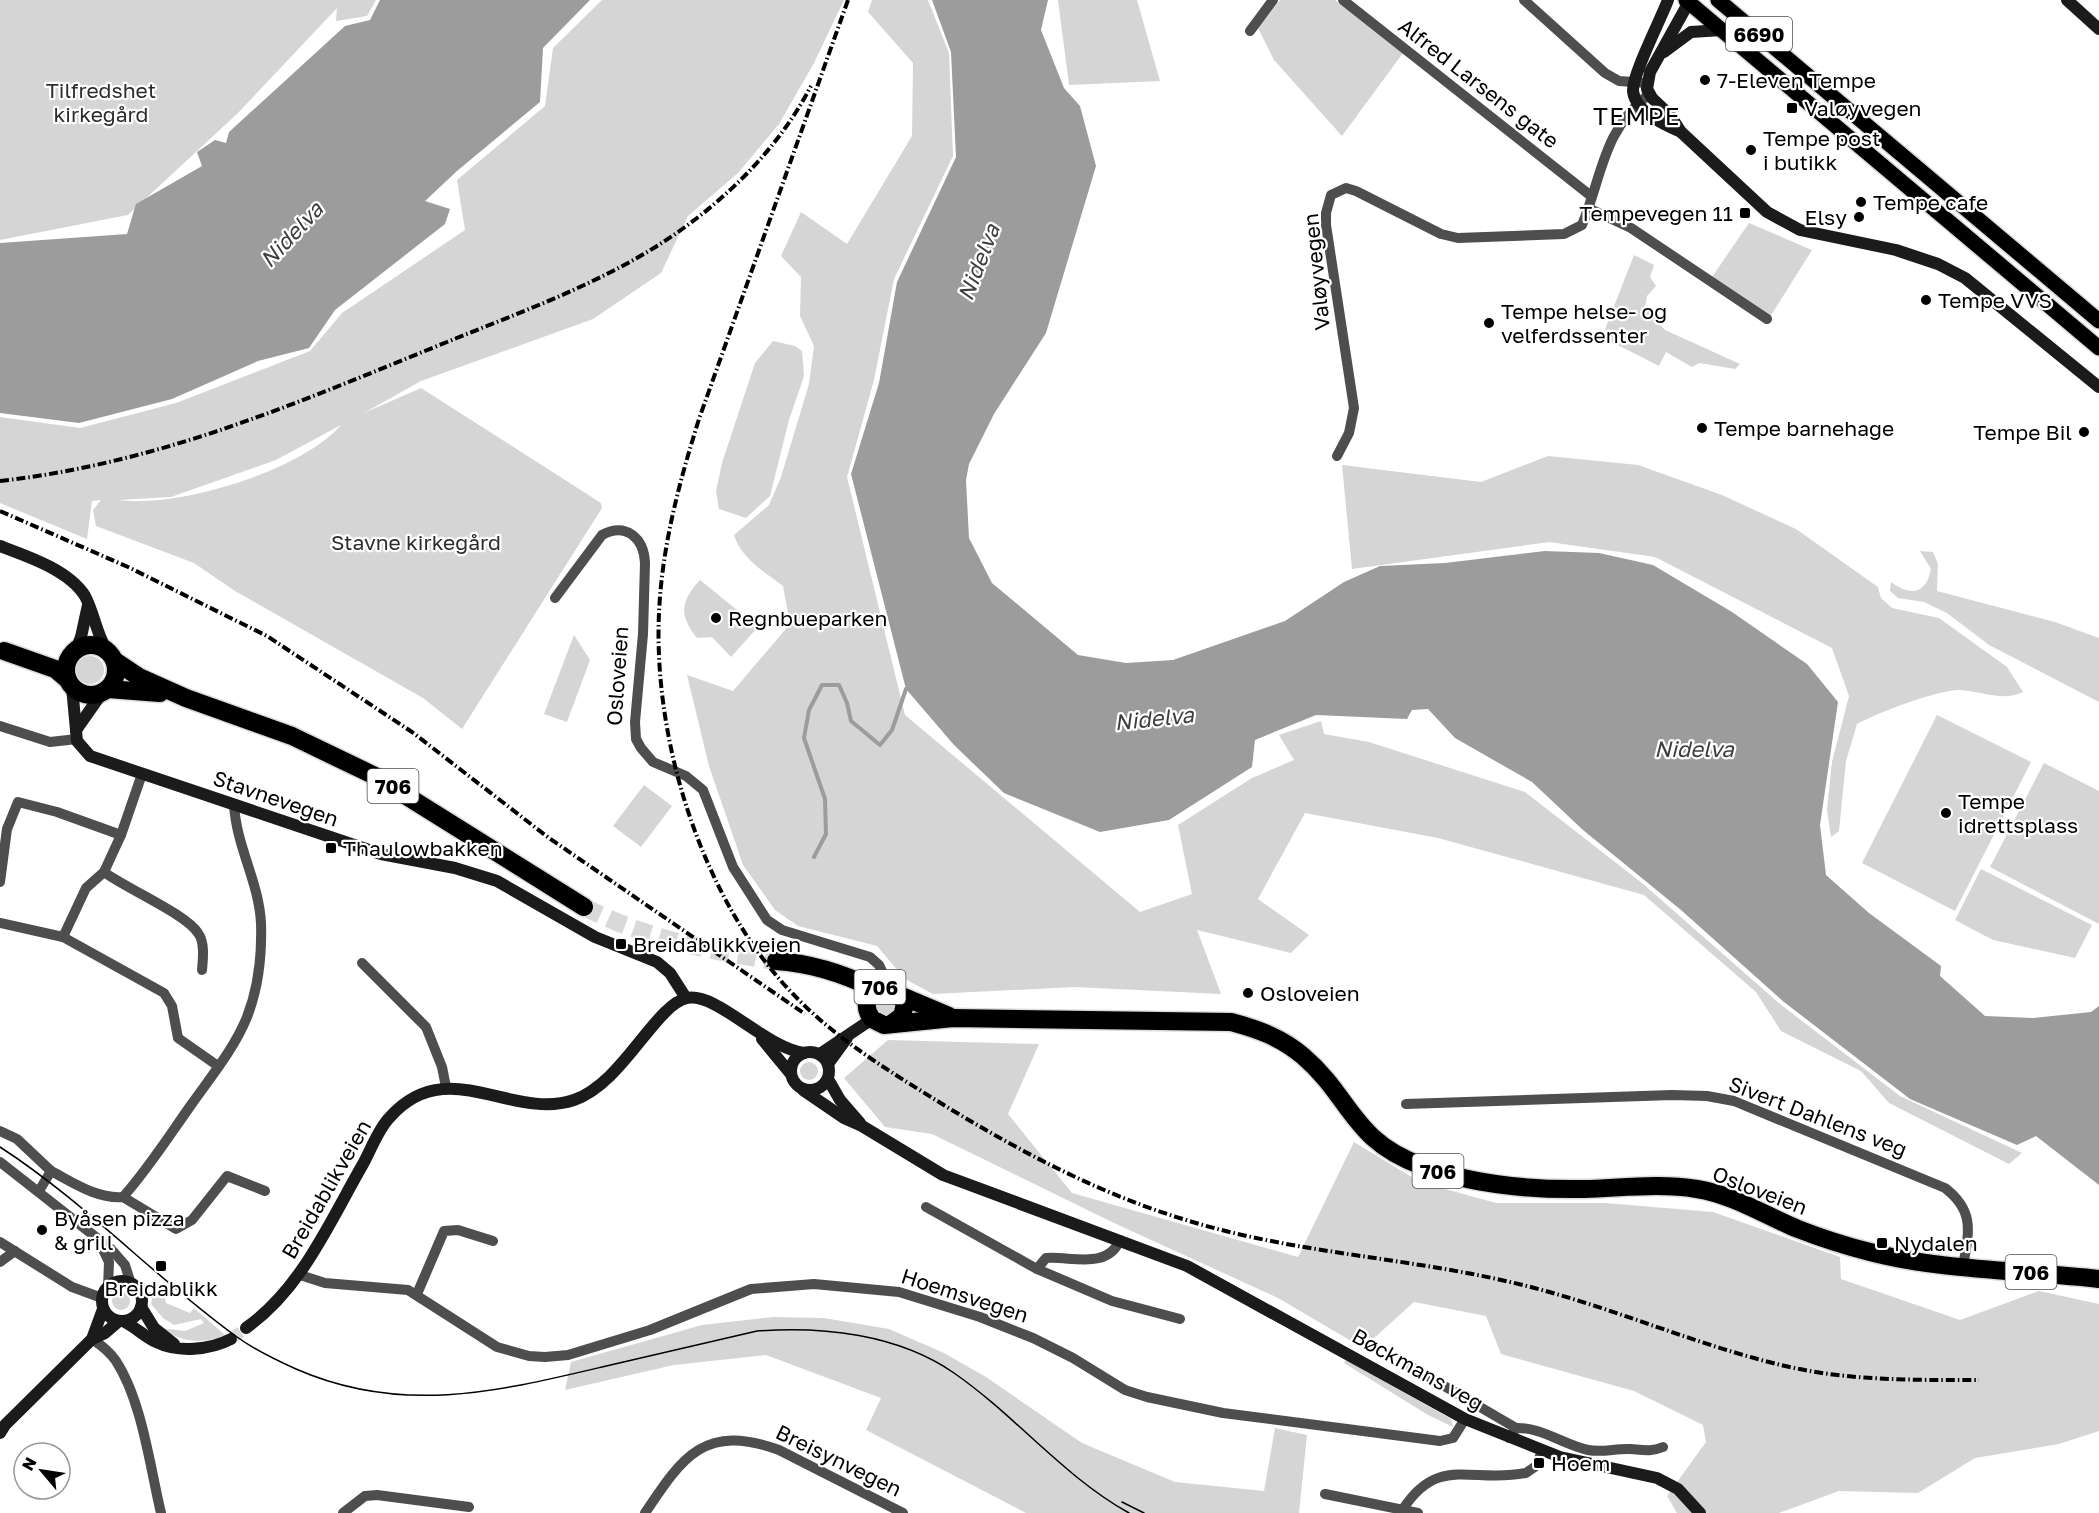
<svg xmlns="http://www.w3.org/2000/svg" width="2099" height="1513" viewBox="0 0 2099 1513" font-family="'Golos Text',sans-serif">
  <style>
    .green { fill: #d5d5d5; fill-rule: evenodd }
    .water { fill: #9c9c9c }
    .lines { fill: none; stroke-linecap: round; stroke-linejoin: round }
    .stream { stroke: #9c9c9c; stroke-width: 4 }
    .secondary-tunnel { stroke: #d9d9d9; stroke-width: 12; stroke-dasharray: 12 6; stroke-linecap: butt }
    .highway-tunnel { stroke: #d9d9d9; stroke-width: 18; stroke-dasharray: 18 9; stroke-linecap: butt }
    .primary-casing { stroke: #dbdbdb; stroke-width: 18 }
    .highway-casing { stroke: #dbdbdb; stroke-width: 21 }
    .street { stroke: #4e4e4e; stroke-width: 10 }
    .secondary { stroke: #1b1b1b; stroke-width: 12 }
    .primary { stroke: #000; stroke-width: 15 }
    .highway { stroke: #000; stroke-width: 18 }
    .tram { stroke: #000; stroke-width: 1.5 }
    .rail { stroke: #000; stroke-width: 4; stroke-dasharray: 9 3 1.5 3; stroke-linecap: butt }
    .poi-dot { fill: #000; stroke: #fff; stroke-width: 2 }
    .labels { text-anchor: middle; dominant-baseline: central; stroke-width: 4.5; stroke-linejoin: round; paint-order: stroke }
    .shield { fill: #fff; stroke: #4c4c4c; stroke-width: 1.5 }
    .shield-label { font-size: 20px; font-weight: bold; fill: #000 }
    .poi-label { font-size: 21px; fill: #000; stroke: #fff; text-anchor: start }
    .street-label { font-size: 21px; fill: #000; stroke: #fff }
    .park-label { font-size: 21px; fill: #2c2c2c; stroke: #fff }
    .water-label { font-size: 22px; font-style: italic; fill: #3d3d3d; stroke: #fff }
    .quarter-label { font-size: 24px; letter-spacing: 1.5px; fill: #000; stroke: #fff }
  </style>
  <rect width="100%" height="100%" fill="#fff"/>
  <!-- green -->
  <g class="green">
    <polygon points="0,0 376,0 367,16 336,21 337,8 238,113 128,215 0,240"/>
    <path d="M602,0H844L814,63L779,124L738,173L688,216L661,273L593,319L421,381L364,413L421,388L601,503L602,508L462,729L423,698L235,591L194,563L96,526L93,510L101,500L92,501L87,539L0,503V417L80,428L176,403L310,351L342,313L465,230L457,180L545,106L553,48ZM341,425C301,471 179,508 118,500L171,497L276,460Z"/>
    <path d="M872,0H928L949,53L953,156L894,279L874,380L847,477L905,715L1140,912L1192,894L1178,825L1252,778L1294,760L1279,735L1321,721L1324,734L1369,742L1525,792L1642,883L1780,1004L1900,1096L2022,1153L2009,1164L1889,1103L1861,1071L1781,1031L1756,992L1644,895L1438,838L1305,813L1258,899L1309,935L1291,953L1197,930L1221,994L1074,987L933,994L905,979L877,946L798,926L775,910L743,865L709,766L687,675L733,691L790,624L783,586C764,572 741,558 734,535L769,505L781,477L809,384L814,346L800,316L801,277L781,256L801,212L847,244L912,136L913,63L868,12Z"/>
    <polygon points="1058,0 1137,0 1160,81 1069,85"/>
    <polygon points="1280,0 1335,0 1403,53 1342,136 1274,60 1258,28"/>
    <polygon points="1749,223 1812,250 1770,317 1712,277"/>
    <polygon points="1634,255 1654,265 1650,277 1656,286 1647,296 1645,307 1665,330 1740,364 1735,369 1699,363 1692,367 1666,352 1659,366 1602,337"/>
    <polygon points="773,341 795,346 802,351 804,376 789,420 770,496 746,518 719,509 716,491 722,463 755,363"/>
    <path d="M1548,456L1638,465L1722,495L1796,529L1878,587L1881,598L1892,608L1939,618L2007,667L2023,692C2003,702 1981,691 1959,690C1937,690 1877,713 1857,724L1846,761L1839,831L1831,837L1827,810L1832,762L1849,696L1832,648L1655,557L1549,542L1352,569L1342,465L1481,482Z"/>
    <path d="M1920,551L1933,552L1938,564L1937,591L2055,622L2099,638V702L1989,645L1947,613L1924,602L1898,598L1890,591L1891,582C1910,596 1926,595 1931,569Z"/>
    <path d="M700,580L758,627L731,657L712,637L697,638C679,615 680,602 700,580Z"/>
    <polygon points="574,635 590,660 567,722 544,714"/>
    <circle cx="90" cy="670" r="14"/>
    <polygon points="1937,715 2031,762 1955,911 1862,863"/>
    <polygon points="2044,763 2099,791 2099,924 1990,867"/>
    <polygon points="644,785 672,806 641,847 613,826"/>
    <polygon points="1981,869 2092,925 2075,958 1993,940 1955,920"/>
    <circle cx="885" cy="1006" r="10"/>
    <polygon points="888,1040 1039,1044 1008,1114 1072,1193 1298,1257 1354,1142 1420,1182 1496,1203 1605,1203 1713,1212 1840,1257 1841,1279 1960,1320 2039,1291 2099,1304 2099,1431 2059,1444 1975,1458 1918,1493 1839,1491 1779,1513 1677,1513 1667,1496 1706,1442 1703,1425 1634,1391 1501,1354 1486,1316 1414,1302 1363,1348 1278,1298 1114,1223 932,1134 885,1127 844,1078"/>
    <circle cx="809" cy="1071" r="9"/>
    <path d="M155,1284L163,1290L166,1303L190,1313L194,1308L225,1335C202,1345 181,1342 160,1328L185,1331L204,1323L201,1319L174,1325L163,1318L151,1304Z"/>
    <circle cx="121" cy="1301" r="9"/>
    <polygon points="773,1317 824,1318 889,1329 944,1353 986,1377 1082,1443 1175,1482 1264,1491 1275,1428 1307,1435 1299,1513 1026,1513 866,1430 881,1398 766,1355 674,1365 565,1390 571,1362 702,1325"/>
    <polygon points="1346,1360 1451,1419 1453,1427 1428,1415 1344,1363"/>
  </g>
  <!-- water -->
  <g class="water">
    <polygon points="380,0 590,0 543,48 540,102 457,171 425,201 450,209 445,224 335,310 309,348 258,361 172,399 79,423 0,413 0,243 127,234 136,204 202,166 197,152 215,140 226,143 229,132 345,26 370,20"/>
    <polygon points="932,0 1048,0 1041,30 1064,88 1080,106 1096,166 1046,333 994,414 969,464 966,480 969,538 992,583 1078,655 1126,663 1173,660 1285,621 1344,582 1380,566 1445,563 1545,551 1599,553 1653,565 1732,612 1807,664 1838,702 1820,825 1826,875 1869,913 1941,966 1940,976 1985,1016 2033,1018 2091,1012 2099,1006 2099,1185 2036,1136 2017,1145 1910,1099 1784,1002 1681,910 1583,830 1532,782 1455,738 1428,709 1412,710 1407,719 1316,715 1255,740 1252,767 1169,820 1100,832 1004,793 954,745 906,689 851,474 879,383 897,282 956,157 951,52"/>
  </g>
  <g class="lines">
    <!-- stream -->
    <polyline class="stream" points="814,857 826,834 825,799 804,738 809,710 822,685 839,685 847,703 851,721 880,745 892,730 906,689"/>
    <!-- secondary-tunnel -->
    <polyline class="secondary-tunnel" points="231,1339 246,1328"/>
    <!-- highway-tunnel -->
    <path class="highway-tunnel" d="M584,907C645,938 708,951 776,961"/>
    <defs>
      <g id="primary">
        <polyline points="1686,0 2099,348"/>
        <polyline points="1718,0 2099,321"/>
      </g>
      <g id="highway">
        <circle cx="91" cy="670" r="25"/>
        <polyline points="4,651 55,669 68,680"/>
        <polyline points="115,661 139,677 186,698 292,736 373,775 584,907"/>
        <polyline points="108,689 160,693"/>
        <path d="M776,961C811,963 844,974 875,989"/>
        <polyline points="904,997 949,1016"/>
        <path d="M891,1024L902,1016L905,1004L895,988L882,987C867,993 862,1006 872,1019L884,1025L953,1018L1231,1022C1258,1029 1282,1038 1303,1056C1352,1098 1351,1140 1422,1166C1474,1185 1529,1190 1584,1189C1622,1188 1660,1183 1697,1189C1734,1195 1764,1215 1798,1229C1821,1238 1846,1246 1870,1252C1943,1271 2023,1270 2099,1279"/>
      </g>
    </defs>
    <!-- primary casing -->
    <use href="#primary" class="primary-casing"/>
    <!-- highway casing -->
    <use href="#highway" class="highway-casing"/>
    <!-- street -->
    <g class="street">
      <polyline points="1343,0 1591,196"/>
      <polyline points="1524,0 1605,73 1619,81 1647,83"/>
      <polyline points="1250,31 1273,0"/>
      <polyline points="1588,208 1631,228 1767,319"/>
      <path d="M1337,456L1349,433L1354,408L1326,225V213L1331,195L1346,188L1356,191L1441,234L1458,238L1564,234L1582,225C1603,174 1602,132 1649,94"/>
      <path d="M555,598L602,535C626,522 644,538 645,563L643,634L635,722L636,739L641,748L653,762L686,776L703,790L733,867L767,920L782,930L870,957L879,965L889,986"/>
      <polyline points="0,726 50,742 77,739"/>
      <path d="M104,872C127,889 186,914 198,933C205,942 203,959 202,970"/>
      <polyline points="0,882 7,829 18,802 57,812 121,835"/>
      <polyline points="0,923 63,937 164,993 172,1006 178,1038 218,1066"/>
      <polyline points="63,937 86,888 104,872 121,835 142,774"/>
      <polyline points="362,963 426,1027 442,1067 446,1087"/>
      <path d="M1406,1104L1672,1095L1707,1096L1734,1101L1945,1188C1975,1211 1969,1232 1963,1266"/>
      <polyline points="0,1131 17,1139 51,1171"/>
      <polyline points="0,1162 111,1249 125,1265 131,1284"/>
      <path d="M39,1191L51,1171C74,1183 97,1199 123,1197C148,1169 169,1136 191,1105C210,1078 234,1049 247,1017C258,989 262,954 261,923C259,882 236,846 234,804"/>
      <polyline points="123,1197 176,1229 192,1220 227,1176 265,1191"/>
      <path d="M926,1207L1037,1269L1046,1258C1072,1256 1107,1270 1120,1240"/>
      <polyline points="0,1242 72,1287 102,1298"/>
      <polyline points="100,1243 109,1262 108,1287"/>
      <polyline points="0,1262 15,1251"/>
      <polyline points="1037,1269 1112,1301 1180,1319"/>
      <polyline points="300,1275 325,1283 408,1290 497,1347 529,1356 545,1357 568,1355 650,1330 751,1289 814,1284 899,1292 980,1317 1033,1338 1073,1358 1125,1390 1147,1397 1223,1413 1440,1441 1453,1438 1465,1419"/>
      <polyline points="417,1294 444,1231 458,1230 493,1241"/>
      <path d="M92,1339C101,1345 110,1352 116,1361C142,1401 150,1467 161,1513"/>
      <polyline points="1410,1366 1516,1428"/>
      <path d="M1509,1438L1516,1428C1541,1427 1564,1445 1588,1450C1603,1453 1616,1448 1631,1449C1643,1450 1651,1452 1663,1447"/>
      <polyline points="1325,1494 1418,1513"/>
      <path d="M1403,1509C1439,1454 1472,1484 1526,1473L1536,1466L1542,1451"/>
      <polyline points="343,1513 365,1496 377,1495 469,1507"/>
      <path d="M645,1513C683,1456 705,1423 779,1450L903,1513"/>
    </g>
    <!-- secondary -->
    <g class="secondary">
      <path d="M1668,0C1661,19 1632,75 1633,91C1635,112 1665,125 1681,132"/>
      <polyline points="1690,0 1650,72 1647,89 1652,98 1670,115 1681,132 1767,212 1800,230 1896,250 1938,264 1965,278 2099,387"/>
      <polyline points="2067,0 2099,29"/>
      <polyline points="1664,52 1691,32 1722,30"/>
      <path d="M0,546C27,556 69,570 85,596C94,613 96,632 106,649"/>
      <polyline points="76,650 81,637 88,605"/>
      <polyline points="72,687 77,741 90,756 381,854 455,868 497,881 595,937 657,962 670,973 686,998"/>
      <polyline points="76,730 102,693"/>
      <polyline points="762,1039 790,1073"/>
      <circle cx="810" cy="1071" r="19"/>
      <polyline points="820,1054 872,1019"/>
      <polyline points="828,1064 847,1038"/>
      <polyline points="828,1079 840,1100 860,1123"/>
      <polyline points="803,1090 844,1118 862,1126 943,1175 1187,1266 1465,1419 1560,1457 1657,1478 1678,1489 1700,1513"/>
      <circle cx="122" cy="1301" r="20"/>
      <polyline points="141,1307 154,1328 174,1344"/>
      <path d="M123,1321C135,1327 144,1336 156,1342C178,1353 210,1350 231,1339"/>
      <path d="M246,1328C302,1288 329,1223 363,1164C371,1150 378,1129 390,1117C447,1053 511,1121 574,1100C623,1083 655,1005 687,998C717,992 765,1048 804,1053"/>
      <polyline points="92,1339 105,1333 119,1321"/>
      <polyline points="0,1433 5,1425 92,1339 103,1309"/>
    </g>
    <!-- primary -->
    <use href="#primary" class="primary"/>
    <!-- highway -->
    <use href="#highway" class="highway"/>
    <!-- tram -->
    <g class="tram">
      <path d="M0,1147C85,1202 155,1278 237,1337C255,1350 276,1360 296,1369C401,1415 496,1392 602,1367C654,1355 705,1343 757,1331C822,1326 898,1334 954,1373C1016,1416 1064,1477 1129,1513"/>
      <polyline points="1122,1502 1144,1513"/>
    </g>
    <!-- rail -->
    <g class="rail">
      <path d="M848,0L699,419C679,483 662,546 659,613C653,742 703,903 795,996C838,1041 894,1074 947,1107C1023,1153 1100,1194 1186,1220C1292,1253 1403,1257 1510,1282C1603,1303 1689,1343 1781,1365C1846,1381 1912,1380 1979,1380"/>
      <path d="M0,481C161,463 299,402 447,342C528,309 614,279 685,227C736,190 782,142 811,86"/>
      <polyline points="0,511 128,567 267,636 412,732 549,838 805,1014"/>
    </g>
  </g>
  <!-- markers -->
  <g class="poi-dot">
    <circle cx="1705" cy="80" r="6"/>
    <rect x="1786" y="102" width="12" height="12" rx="3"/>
    <circle cx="1751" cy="150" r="6"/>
    <circle cx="1861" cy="202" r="6"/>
    <rect x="1739" y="207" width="12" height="12" rx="3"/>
    <circle cx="1859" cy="217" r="6"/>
    <circle cx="1926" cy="300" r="6"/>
    <circle cx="1489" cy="323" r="6"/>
    <circle cx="1702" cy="428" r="6"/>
    <circle cx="2084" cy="432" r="6"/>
    <circle cx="716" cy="618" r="6"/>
    <circle cx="1946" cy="813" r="6"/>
    <rect x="325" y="842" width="12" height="12" rx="3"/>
    <rect x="615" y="938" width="12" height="12" rx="3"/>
    <circle cx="1248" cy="993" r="6"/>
    <circle cx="42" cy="1230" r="6"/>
    <rect x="1876" y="1237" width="12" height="12" rx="3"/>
    <rect x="155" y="1260" width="12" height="12" rx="3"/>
    <rect x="1533" y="1457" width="12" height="12" rx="3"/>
  </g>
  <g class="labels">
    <!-- shield labels -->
    <g class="shield">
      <rect x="1726" y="17" width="66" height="34" rx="4.5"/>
      <rect x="367.5" y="769" width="51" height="34" rx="4.5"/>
      <rect x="854.5" y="970" width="51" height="34" rx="4.5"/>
      <rect x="1412.5" y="1154" width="51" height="34" rx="4.5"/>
      <rect x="2005.5" y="1255" width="51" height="34" rx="4.5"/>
    </g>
    <g class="shield-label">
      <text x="1759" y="34">6690</text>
      <text x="393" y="786">706</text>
      <text x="880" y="987">706</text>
      <text x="1438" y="1171">706</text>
      <text x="2031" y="1272">706</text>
    </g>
    <!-- poi labels -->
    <g class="poi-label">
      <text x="1717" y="80">7-Eleven Tempe</text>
      <text x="1804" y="108">Valøyvegen</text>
      <text x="1763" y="138">Tempe post<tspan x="1763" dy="24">i butikk</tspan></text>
      <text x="1873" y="202">Tempe cafe</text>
      <text x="1733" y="213" text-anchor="end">Tempevegen 11</text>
      <text x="1847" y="217" text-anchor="end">Elsy</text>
      <text x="1938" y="300">Tempe VVS</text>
      <text x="1501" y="311">Tempe helse- og<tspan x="1501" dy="24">velferdssenter</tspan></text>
      <text x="1714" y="428">Tempe barnehage</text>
      <text x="2072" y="432" text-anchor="end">Tempe Bil</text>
      <text x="728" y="618">Regnbueparken</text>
      <text x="1958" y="801">Tempe<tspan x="1958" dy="24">idrettsplass</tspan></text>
      <text x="343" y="848">Thaulowbakken</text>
      <text x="633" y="944">Breidablikkveien</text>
      <text x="1260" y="993">Osloveien</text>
      <text x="54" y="1218">Byåsen pizza<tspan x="54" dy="24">&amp; grill</tspan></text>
      <text x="1894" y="1243">Nydalen</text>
      <text x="161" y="1288" text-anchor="middle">Breidablikk</text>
      <text x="1551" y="1463">Hoem</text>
    </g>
    <!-- street labels -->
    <g class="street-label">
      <text transform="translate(1479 83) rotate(38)">Alfred Larsens gate</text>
      <text transform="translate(1316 272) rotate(-96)">Valøyvegen</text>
      <text transform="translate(617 676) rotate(-86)">Osloveien</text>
      <text transform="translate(276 798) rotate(19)">Stavnevegen</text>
      <text transform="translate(1818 1116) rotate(21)">Sivert Dahlens veg</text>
      <text transform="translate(326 1189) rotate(-60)">Breidablikveien</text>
      <text transform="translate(1760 1190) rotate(21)">Osloveien</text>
      <text transform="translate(965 1295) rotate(18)">Hoemsvegen</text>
      <text transform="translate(1418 1369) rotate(29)">Bøckmans veg</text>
      <text transform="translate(839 1460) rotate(26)">Breisynvegen</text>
    </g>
    <!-- park labels -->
    <g class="park-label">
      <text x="101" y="90">Tilfredshet<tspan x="101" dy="24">kirkegård</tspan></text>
      <text x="416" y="542">Stavne kirkegård</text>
    </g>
    <!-- water labels -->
    <g class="water-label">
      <text transform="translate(291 234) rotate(-47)">Nidelva</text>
      <text transform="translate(978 262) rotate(-69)">Nidelva</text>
      <text transform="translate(1154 718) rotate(-6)">Nidelva</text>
      <text x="1694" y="748">Nidelva</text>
    </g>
    <!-- quarter labels -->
    <g class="quarter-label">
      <text x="1637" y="115">TEMPE</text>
    </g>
  </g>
  <!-- north arrow -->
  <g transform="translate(42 1471) rotate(299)"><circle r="28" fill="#ffffff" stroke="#999999" stroke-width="1.5"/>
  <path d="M0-4.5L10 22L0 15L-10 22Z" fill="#000000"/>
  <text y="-9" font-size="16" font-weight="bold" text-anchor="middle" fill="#000000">N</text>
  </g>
</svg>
